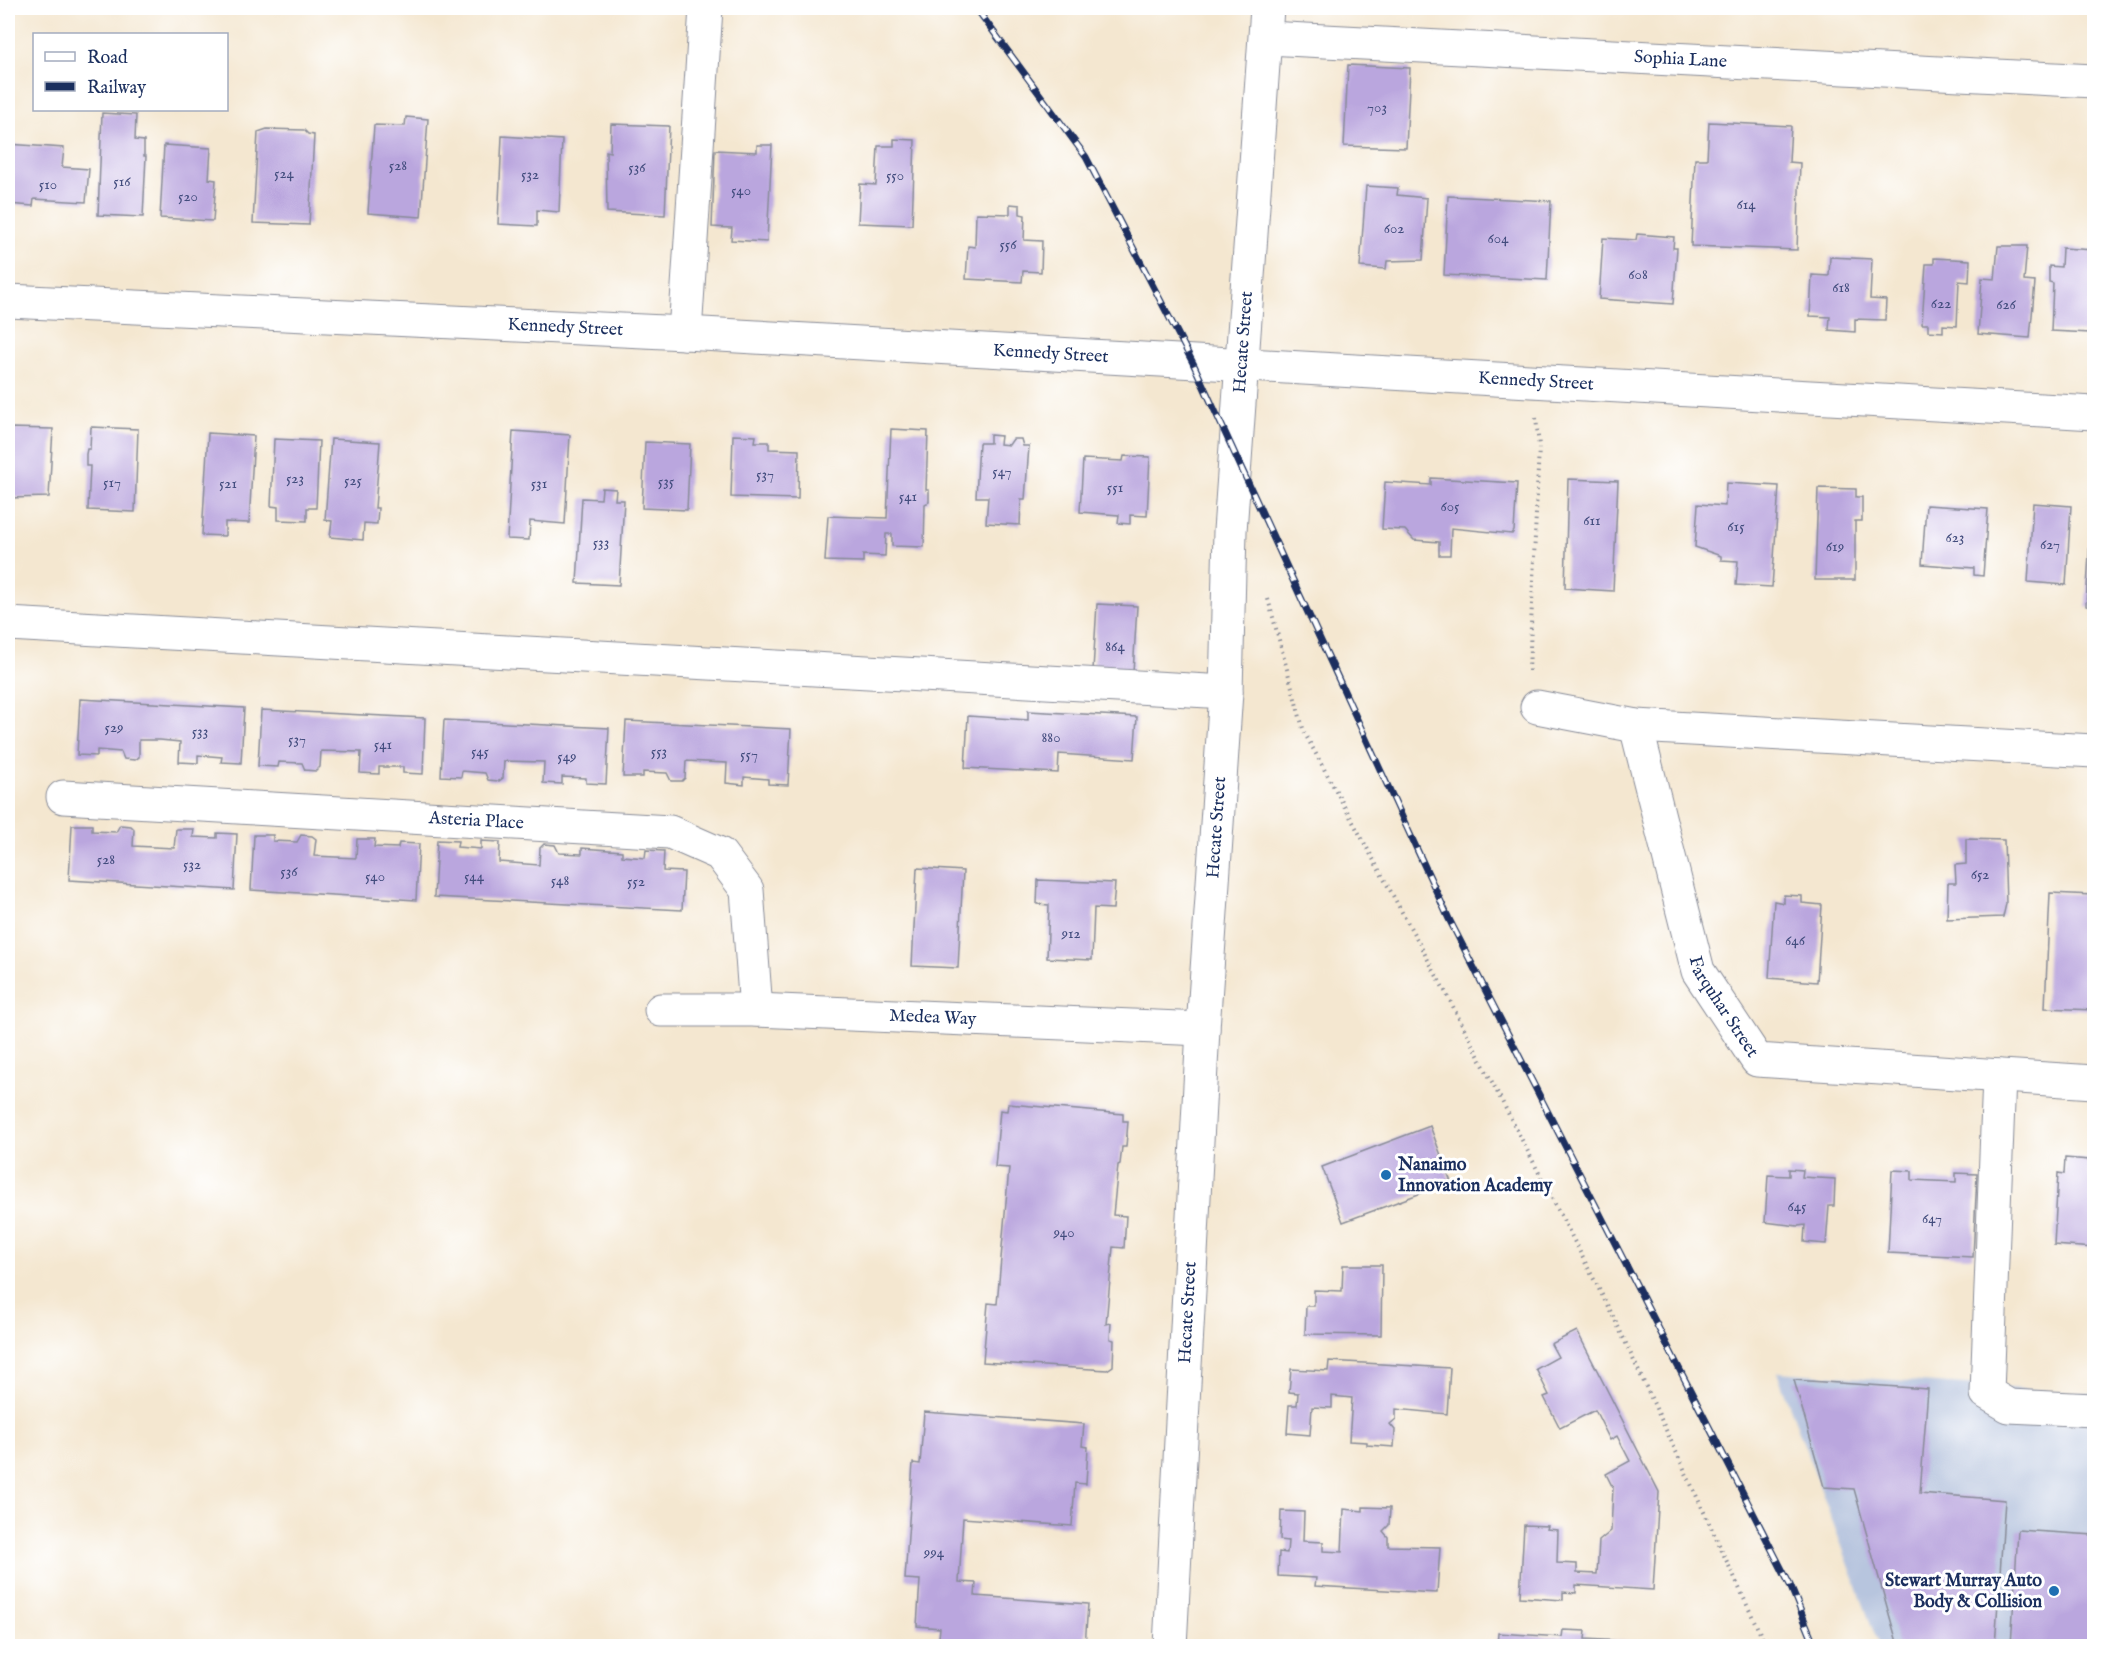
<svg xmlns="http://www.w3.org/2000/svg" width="2102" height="1654" viewBox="0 0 2102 1654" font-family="'IM FELL English',serif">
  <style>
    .industrial { fill: #b7c5de }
    .building { fill: #baa6de }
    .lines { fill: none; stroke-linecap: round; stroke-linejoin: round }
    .minor-casing { stroke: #888b97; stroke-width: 35 }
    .path { stroke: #888b97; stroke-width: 4; stroke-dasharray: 1.5 4.5; stroke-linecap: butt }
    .minor { stroke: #fff; stroke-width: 33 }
    .rail-casing { stroke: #1b2f5e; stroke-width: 7 }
    .rail { stroke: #fff; stroke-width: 4.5; stroke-dasharray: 14; stroke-linecap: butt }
    .poi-dot { fill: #1f6fb2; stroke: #fff; stroke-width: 2 }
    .labels { text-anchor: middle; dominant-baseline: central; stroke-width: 6; stroke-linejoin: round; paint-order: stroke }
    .number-label { font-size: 15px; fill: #434d7e }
    .street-label { font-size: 18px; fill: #1b2f5e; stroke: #fff }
    .poi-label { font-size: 18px; font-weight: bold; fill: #1b2f5e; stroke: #fff; text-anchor: start }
  </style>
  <rect width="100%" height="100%" fill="#fff"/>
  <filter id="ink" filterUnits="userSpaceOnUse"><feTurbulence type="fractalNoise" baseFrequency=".0167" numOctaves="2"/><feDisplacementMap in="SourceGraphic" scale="12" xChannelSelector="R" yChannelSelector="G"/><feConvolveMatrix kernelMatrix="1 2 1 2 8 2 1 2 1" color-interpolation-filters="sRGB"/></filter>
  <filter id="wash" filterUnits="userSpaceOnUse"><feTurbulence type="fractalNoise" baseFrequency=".008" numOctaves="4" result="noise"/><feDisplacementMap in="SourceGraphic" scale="24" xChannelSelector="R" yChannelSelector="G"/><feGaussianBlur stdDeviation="1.35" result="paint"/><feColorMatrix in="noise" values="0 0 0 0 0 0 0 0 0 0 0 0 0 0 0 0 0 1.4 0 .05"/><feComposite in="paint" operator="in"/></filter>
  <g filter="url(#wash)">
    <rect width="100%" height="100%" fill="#f4e7d0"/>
    <!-- industrial -->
    <polygon class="industrial" points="1777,1372 2094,1394 2094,1646 1879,1646"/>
    <g id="blocks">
      <!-- building -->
      <g class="building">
        <polygon points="1348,65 1410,68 1406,148 1344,146"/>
        <polygon points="102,113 136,115 135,140 144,141 144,156 146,156 143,217 98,215"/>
        <polygon points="406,117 428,119 421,217 368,213 374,125 405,126"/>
        <polygon points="1709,122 1791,126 1789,162 1800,163 1797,250 1691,246 1695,159 1707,159"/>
        <polygon points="611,124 669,126 665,215 607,212 606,151 610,152"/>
        <polygon points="267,129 304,130 308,134 314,135 309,225 253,223 258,132"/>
        <polygon points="502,136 562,140 559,212 537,210 537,226 498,224"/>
        <polygon points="894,139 915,140 912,225 858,223 860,184 876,185 878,146 894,146"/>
        <polygon points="8,144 64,148 62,167 89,169 86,202 34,199 33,206 8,204"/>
        <polygon points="164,145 211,148 209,179 216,180 213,221 160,218"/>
        <polygon points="757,145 772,145 767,242 731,240 732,228 712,227 715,150 757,152"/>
        <polygon points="1366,186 1398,188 1397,195 1427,198 1423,260 1387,261 1386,269 1360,267"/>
        <polygon points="1448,196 1551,201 1547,280 1444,275"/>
        <polygon points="1010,204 1020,205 1020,214 1025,215 1024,240 1042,241 1041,272 1023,271 1022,282 966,279 968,246 975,247 976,213 1010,214"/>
        <polygon points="1637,234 1674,237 1673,248 1677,248 1673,304 1599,299 1603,238 1636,240"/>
        <polygon points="1998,246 2027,246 2024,281 2035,282 2030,338 1978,334 1982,278 1995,279"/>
        <polygon points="2062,248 2094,250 2091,333 2051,331 2053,283 2049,282 2049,266 2061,267"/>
        <polygon points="1830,257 1872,259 1870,299 1886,300 1885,320 1855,319 1855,332 1829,330 1830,317 1810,316 1812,275 1829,276"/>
        <polygon points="1934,258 1970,260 1969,282 1959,281 1957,326 1943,325 1943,332 1928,331 1928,324 1922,324 1926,264 1934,264"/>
        <polygon points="91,427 138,429 135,512 88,510 90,466 86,466 86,454 87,449 90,449"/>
        <polygon points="8,428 53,429 49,497 8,498"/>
        <polygon points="891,429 928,431 926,490 929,490 929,502 925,504 924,547 892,546 892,534 886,534 885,556 863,555 863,562 825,561 828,516 887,518"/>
        <polygon points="513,431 570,435 565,524 530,521 529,540 507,539"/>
        <polygon points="208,433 254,436 249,523 225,522 225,536 202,535"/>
        <polygon points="733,435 756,436 755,442 769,442 769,449 799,450 798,499 731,497"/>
        <polygon points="990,435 1001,436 1000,444 1009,445 1013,439 1021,439 1023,446 1029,446 1025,499 1021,499 1020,525 986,523 988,497 976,497 979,443 990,443"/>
        <polygon points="274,439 319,441 316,508 307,508 307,521 278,520 278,507 271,506"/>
        <polygon points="331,439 380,442 375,508 378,508 377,524 364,523 363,540 330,537 332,521 325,520"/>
        <polygon points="645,442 690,444 687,510 642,508"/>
        <polygon points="1124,456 1150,457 1147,516 1130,515 1130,524 1118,523 1119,515 1080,512 1083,459 1123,461"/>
        <polygon points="1431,478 1517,483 1514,531 1512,534 1451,528 1450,555 1439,555 1439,542 1414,540 1405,530 1382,529 1385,482 1431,485"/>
        <polygon points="1568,479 1618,481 1613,591 1565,588"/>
        <polygon points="1726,483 1779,486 1772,587 1736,585 1738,561 1721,560 1721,556 1695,547 1698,504 1725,506"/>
        <polygon points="602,488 616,489 615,500 624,500 619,585 577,583 582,498 601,499"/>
        <polygon points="1818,488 1856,489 1856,497 1862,497 1862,521 1855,521 1855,580 1815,580"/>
        <polygon points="2033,503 2071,506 2066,585 2028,582"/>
        <polygon points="1926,505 1988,509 1983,576 1974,575 1974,568 1922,564"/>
        <polygon points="2091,518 2094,518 2094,607 2090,607 2086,606"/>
        <polygon points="1097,604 1137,606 1133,673 1093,670"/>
        <polygon points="80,699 244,708 241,763 221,762 222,757 198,755 198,763 179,762 180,742 160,740 139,740 139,757 135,760 124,759 121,752 97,750 97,756 77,755"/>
        <polygon points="261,710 425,718 423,774 403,773 403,767 379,767 379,774 360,773 361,752 321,751 320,767 316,771 305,770 302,763 279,762 278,767 258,766"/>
        <polygon points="1028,711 1137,717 1134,759 1059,754 1058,773 965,768 968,716 1028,720"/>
        <polygon points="444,720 609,728 606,784 586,783 586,778 562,777 562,784 543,783 544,762 504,761 503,778 499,781 488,780 485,773 462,771 461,777 441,776"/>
        <polygon points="626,721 791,729 788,785 768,784 768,779 744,777 744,785 726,783 727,763 686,761 685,778 682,781 671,781 667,773 643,772 643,777 623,777"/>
        <polygon points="72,825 92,825 92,831 116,832 120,825 131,826 134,829 133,846 174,848 176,829 194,829 193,837 217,838 217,833 237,834 234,890 69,880"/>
        <polygon points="254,835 273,835 273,841 297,842 301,835 312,836 316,839 314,856 356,858 357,839 375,839 374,847 398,848 399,843 419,844 416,900 251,890"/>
        <polygon points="1966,839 2004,840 2006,904 2003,917 1947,919 1948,883 1956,883 1955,865 1966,864"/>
        <polygon points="437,840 458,841 457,847 481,849 481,841 500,842 499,862 539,865 540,848 544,844 555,845 559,853 582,854 582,848 622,851 622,856 645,858 646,850 664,851 663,871 684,872 682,910 434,897"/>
        <polygon points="917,868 963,871 958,968 912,966"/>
        <polygon points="1038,880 1115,883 1113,909 1094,908 1092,960 1047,958 1049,905 1037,904"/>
        <polygon points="2050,893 2094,895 2094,1010 2045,1008"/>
        <polygon points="1784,895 1802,896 1802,903 1822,905 1817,982 1769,978 1774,901 1784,903"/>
        <polygon points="1008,1104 1123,1114 1123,1121 1128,1121 1126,1147 1122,1147 1120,1164 1118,1165 1113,1215 1126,1216 1124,1248 1113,1247 1106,1324 1111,1323 1110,1339 1114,1340 1113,1366 1107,1370 983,1362 988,1303 997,1304 1009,1168 995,1167 1000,1110 1007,1111"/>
        <polygon points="1430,1126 1451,1182 1343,1222 1322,1167"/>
        <polygon points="2065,1158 2090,1160 2089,1176 2094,1176 2094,1248 2054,1245 2058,1173 2064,1174"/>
        <polygon points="1789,1169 1803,1170 1802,1177 1835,1179 1834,1206 1829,1206 1826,1244 1804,1242 1805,1225 1798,1226 1765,1222 1768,1175 1789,1176"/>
        <polygon points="1892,1170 1912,1171 1912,1180 1956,1182 1956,1173 1977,1174 1973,1257 1888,1253"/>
        <polygon points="1343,1265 1382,1265 1381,1335 1305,1334 1306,1306 1314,1306 1314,1290 1342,1291"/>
        <polygon points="1577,1331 1659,1492 1653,1590 1576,1585 1576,1593 1563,1592 1563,1600 1520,1597 1524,1525 1548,1526 1547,1529 1558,1530 1557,1563 1577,1564 1577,1573 1597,1574 1599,1541 1611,1531 1613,1488 1606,1474 1630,1461 1617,1436 1610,1440 1595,1410 1560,1428 1544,1397 1549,1395 1536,1369 1558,1357 1551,1344"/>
        <polygon points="1329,1361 1450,1368 1447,1414 1396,1409 1396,1419 1390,1424 1395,1430 1394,1447 1367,1445 1367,1442 1349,1441 1352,1398 1332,1396 1332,1408 1312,1407 1310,1435 1287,1433 1289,1405 1297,1405 1298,1393 1289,1392 1291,1369 1328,1371"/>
        <polygon points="1794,1380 1928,1389 1920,1493 2005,1500 1995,1646 1898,1646 1854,1489 1824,1487"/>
        <polygon points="924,1412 1084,1424 1082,1446 1088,1447 1086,1484 1075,1483 1072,1526 963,1518 959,1582 976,1583 975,1596 1088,1604 1085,1646 950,1646 950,1639 939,1638 940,1628 917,1626 920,1580 905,1579 913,1463 920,1464"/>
        <polygon points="1363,1507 1390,1508 1389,1525 1383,1531 1388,1537 1388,1546 1440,1547 1437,1593 1315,1586 1316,1578 1278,1576 1279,1552 1287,1553 1288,1541 1280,1540 1281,1511 1304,1512 1303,1541 1323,1542 1323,1551 1342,1552 1344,1509 1363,1511"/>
        <polygon points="2018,1530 2094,1535 2094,1646 2011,1646"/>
        <polygon points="1563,1630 1586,1631 1585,1639 1639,1642 1639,1646 1497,1646 1498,1633 1562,1637"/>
      </g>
    </g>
  </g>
  <g filter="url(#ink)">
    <use href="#blocks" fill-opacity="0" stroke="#888b97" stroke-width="1.5"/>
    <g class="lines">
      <defs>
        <g id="minor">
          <path id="s1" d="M1267,38L2094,81"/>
          <path id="s2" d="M8,301L685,333L2094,413"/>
          <polyline points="685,333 706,8"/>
          <polyline points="8,624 1226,692"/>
          <polyline points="1537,707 1636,726 2094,751"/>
          <path id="s3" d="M1636,726L1698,971L1757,1060L2094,1082"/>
          <path id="s4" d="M63,797L670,832L720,854L747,890L756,1010"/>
          <path id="s5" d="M661,1010H756L1203,1029"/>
          <polyline points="1999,1076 1987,1393 2009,1406 2094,1410"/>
          <path id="s6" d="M1170,1646L1203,1029L1226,692L1230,531L1267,8"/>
        </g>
      </defs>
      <!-- minor casing -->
      <use href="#minor" class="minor-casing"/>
      <!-- path -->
      <g class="path">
        <polyline points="1268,599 1304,732 1446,993 1616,1322 1766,1646"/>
        <polyline points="1529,671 1539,446 1536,418"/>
      </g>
      <!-- minor -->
      <use href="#minor" class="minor"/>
      <defs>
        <polyline id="rail" points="976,8 1086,157 1193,363 1449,919 1790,1585 1815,1646"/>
      </defs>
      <!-- rail casing -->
      <use href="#rail" class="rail-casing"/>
      <!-- rail -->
      <use href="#rail" class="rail"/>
    </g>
  </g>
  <!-- markers -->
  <g class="poi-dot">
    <circle cx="1386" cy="1175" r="6"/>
    <circle cx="2054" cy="1591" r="6"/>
  </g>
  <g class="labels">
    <!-- number labels -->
    <g class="number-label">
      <text x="1377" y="107">703</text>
      <text x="398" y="165">528</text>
      <text x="637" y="167">536</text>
      <text x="284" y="173">524</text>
      <text x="530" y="174">532</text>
      <text x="895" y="175">550</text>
      <text x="122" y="181">516</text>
      <text x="48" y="184">510</text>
      <text x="741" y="190">540</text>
      <text x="188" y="196">520</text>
      <text x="1746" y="204">614</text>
      <text x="1394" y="228">602</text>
      <text x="1498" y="238">604</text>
      <text x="1008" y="244">556</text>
      <text x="1638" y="274">608</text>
      <text x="1841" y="287">618</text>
      <text x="1941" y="303">622</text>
      <text x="2006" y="304">626</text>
      <text x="1002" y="471">547</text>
      <text x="765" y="474">537</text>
      <text x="295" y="478">523</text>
      <text x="353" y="480">525</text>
      <text x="666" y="481">535</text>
      <text x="112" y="482">517</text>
      <text x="228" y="483">521</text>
      <text x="539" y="483">531</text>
      <text x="1115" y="487">551</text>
      <text x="908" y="496">541</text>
      <text x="1450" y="506">605</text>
      <text x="1592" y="520">611</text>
      <text x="1736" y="526">615</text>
      <text x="1955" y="537">623</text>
      <text x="601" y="542">533</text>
      <text x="2050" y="544">627</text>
      <text x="1835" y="546">619</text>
      <text x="1115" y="646">864</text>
      <text x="114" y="727">529</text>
      <text x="200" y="731">533</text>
      <text x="1051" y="737">880</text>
      <text x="297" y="739">537</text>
      <text x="383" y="744">541</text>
      <text x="480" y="751">545</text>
      <text x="659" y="751">553</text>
      <text x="749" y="754">557</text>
      <text x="567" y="756">549</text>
      <text x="106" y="859">528</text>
      <text x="192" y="864">532</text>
      <text x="289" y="871">536</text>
      <text x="1980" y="874">652</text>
      <text x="375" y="876">540</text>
      <text x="474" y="876">544</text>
      <text x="560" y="880">548</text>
      <text x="636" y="881">552</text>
      <text x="1071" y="933">912</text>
      <text x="1795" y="940">646</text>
      <text x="1797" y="1206">645</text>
      <text x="1932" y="1218">647</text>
      <text x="1064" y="1232">940</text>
      <text x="934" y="1552">994</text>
    </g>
    <!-- street labels -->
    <g class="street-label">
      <text stroke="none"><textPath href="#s1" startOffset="414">Sophia Lane</textPath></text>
      <text stroke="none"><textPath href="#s2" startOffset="558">Kennedy Street</textPath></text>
      <text stroke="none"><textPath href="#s6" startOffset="1306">Hecate Street</textPath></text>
      <text stroke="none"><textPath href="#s2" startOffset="1044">Kennedy Street</textPath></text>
      <text stroke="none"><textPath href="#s2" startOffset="1530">Kennedy Street</textPath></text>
      <text stroke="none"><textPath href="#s4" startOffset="414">Asteria Place</textPath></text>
      <text stroke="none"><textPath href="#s6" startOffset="820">Hecate Street</textPath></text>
      <text stroke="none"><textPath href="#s3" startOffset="296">Farquhar Street</textPath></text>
      <text stroke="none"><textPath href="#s5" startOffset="272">Medea Way</textPath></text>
      <text stroke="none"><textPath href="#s6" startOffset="334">Hecate Street</textPath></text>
    </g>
    <!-- poi labels -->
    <g class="poi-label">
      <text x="1398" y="1165">Nanaimo<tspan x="1398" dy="21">Innovation Academy</tspan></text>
      <text x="2042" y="1581" text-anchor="end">Stewart Murray Auto<tspan x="2042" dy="21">Body &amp; Collision</tspan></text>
    </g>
  </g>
  <!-- margin -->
  <rect width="2102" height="1654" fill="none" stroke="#fff" stroke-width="30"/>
  <!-- legend -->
  <rect x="33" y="33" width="195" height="78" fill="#ffffff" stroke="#a4acbf" stroke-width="1.5"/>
  <rect x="45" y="52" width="30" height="9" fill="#ffffff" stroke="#a4acbf" stroke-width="1.5"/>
  <text x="87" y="63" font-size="18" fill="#1b2f5e">Road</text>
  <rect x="45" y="82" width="30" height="9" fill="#1b2f5e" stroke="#a4acbf" stroke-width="1.5"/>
  <text x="87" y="93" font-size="18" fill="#1b2f5e">Railway</text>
</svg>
